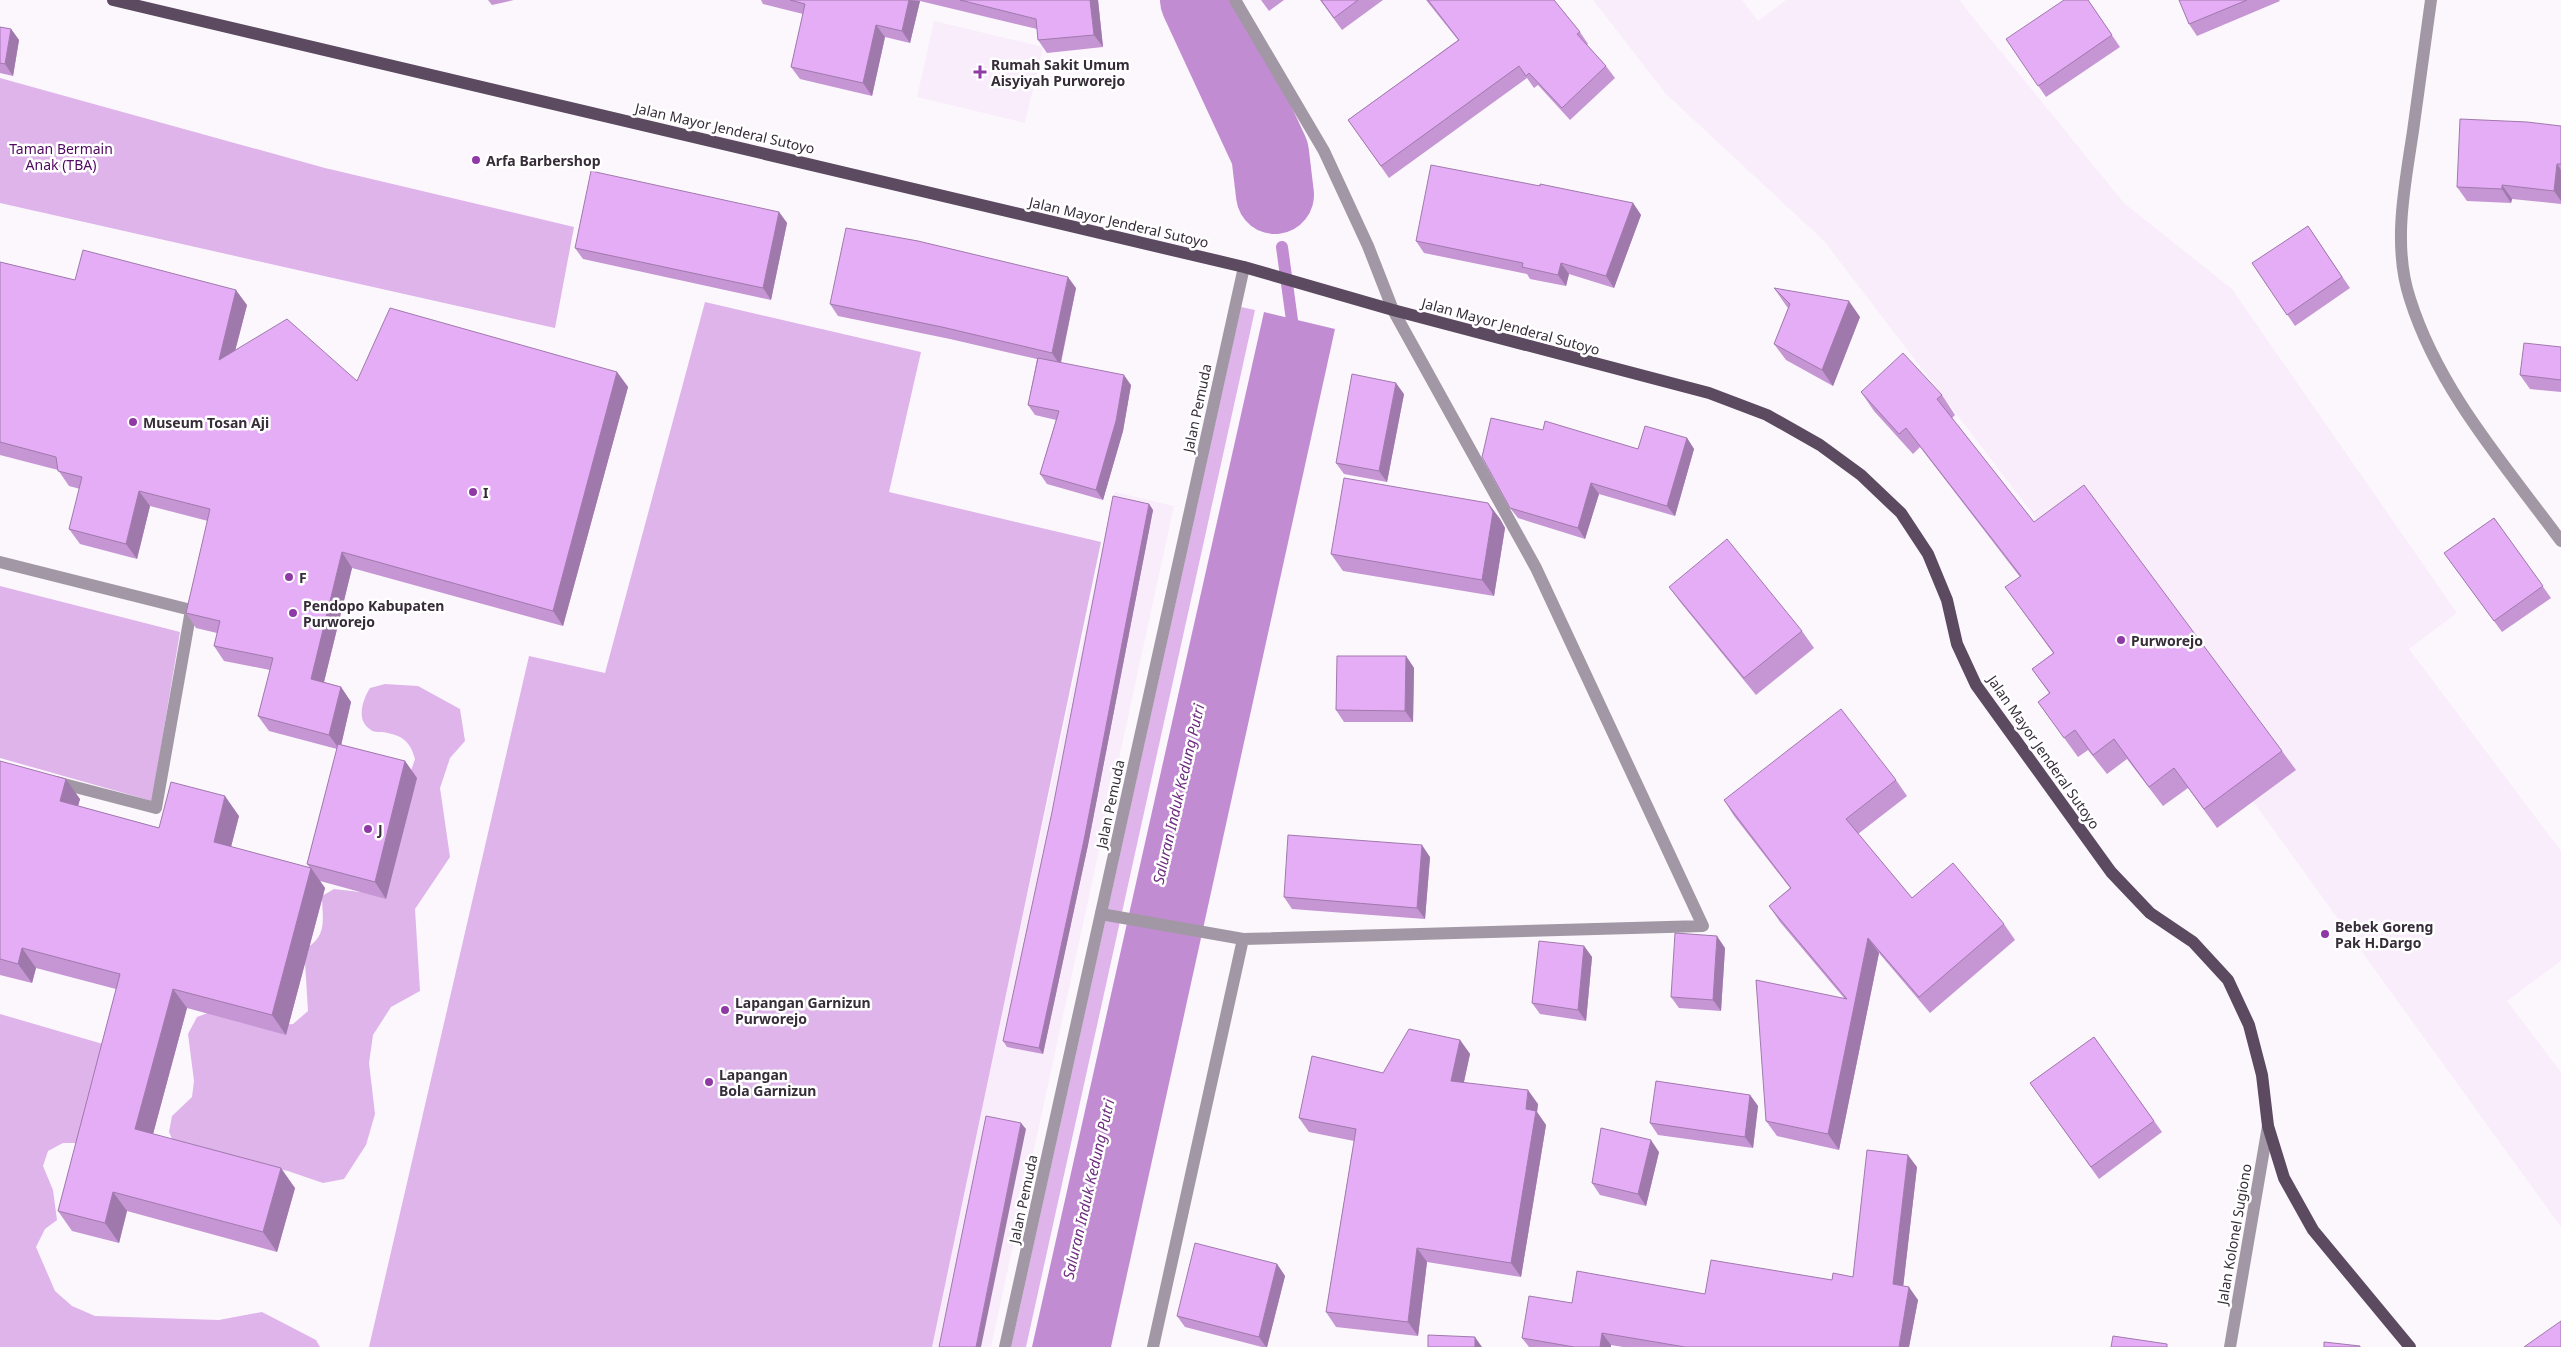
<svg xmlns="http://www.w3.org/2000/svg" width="2561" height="1347" viewBox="0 0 2561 1347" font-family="'Noto Sans',sans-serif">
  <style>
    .built { fill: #f9edfc }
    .green { fill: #deb4eb }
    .water { fill: #c28cd2 }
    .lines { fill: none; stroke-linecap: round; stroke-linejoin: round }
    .stream { stroke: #c28cd2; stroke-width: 12 }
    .river { stroke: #c28cd2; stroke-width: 78 }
    .minor { stroke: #a298a5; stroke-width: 12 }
    .major { stroke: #5b4a60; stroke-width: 12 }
    .wall { fill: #c595d4 }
    .shaded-wall { fill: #a079ac }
    .building { fill: #e5adf6; stroke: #a079ac }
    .poi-dot { fill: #8f39a7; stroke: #fff; stroke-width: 2 }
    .labels { text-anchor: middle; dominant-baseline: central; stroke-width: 5; stroke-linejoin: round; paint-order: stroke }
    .poi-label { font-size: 14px; font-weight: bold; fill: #362d39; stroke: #fff; text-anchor: start }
    .street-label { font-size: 14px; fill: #362d39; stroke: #fff }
    .park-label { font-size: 14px; fill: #500861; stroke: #fff }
    .water-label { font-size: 15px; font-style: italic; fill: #6f2d81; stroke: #fff }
  </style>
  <rect width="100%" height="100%" fill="#fcf7fd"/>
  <!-- built -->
  <g class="built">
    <polygon points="1593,0 1742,0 1758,21 1786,0 1959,0 2124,203 2232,289 2457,613 2409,649 2561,851 2561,961 2507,1001 2561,1072 2561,1227 2257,807 1824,241 1666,94"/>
    <polygon points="934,21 1043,47 1025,123 917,97"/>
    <polygon points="1115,492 1174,506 991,1347 929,1347"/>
  </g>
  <!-- green -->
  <g class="green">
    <polygon points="0,78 325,168 574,227 555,328 0,203"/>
    <polygon points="705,302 921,352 889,492 1101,542 932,1347 369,1347 529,656 605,673"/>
    <polygon points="1241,307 1255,310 1026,1347 1011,1347"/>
    <polygon points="0,586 180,632 152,801 0,758"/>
    <path d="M385,684L418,686L460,709L465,741L450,758L440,788L450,857L415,909L420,991L391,1007L373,1035L369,1063L375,1114L366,1145L344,1179L323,1183L288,1171L176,1148L169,1132L172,1116L192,1097L194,1081L188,1034L197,1017L213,1011L276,1025L293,1024L308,1011L305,962L308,947C328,934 322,917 322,896L334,889L360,892L372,885L415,759C410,740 401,735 382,732C379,732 373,732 371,730C355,721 363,699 370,688Z"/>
    <polygon points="0,1014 120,1049 82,1143 63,1143 48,1151 43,1166 53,1190 57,1220 45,1229 36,1247 55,1291 72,1306 95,1316 219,1320 262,1312 316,1340 320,1347 0,1347"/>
  </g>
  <!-- water -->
  <polygon class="water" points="1264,312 1335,329 1111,1347 1032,1347"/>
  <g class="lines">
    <!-- stream -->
    <polyline class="stream" points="1282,247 1294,335"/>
    <!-- river -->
    <polyline class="river" points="1199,0 1270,153 1275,195"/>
    <!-- minor -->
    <g class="minor">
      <path d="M2431,0C2425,44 2419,87 2413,131C2405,185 2392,245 2410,299C2439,391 2505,465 2561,541"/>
      <polyline points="0,562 191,610 156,808 56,782"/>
      <polyline points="1101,914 1243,939"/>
      <polyline points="1005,1347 1244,267"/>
      <polyline points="1153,1347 1243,939 1703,926 1536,568 1393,310 1368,246 1324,151 1235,0"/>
      <polyline points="2230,1347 2268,1126"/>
    </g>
    <!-- major -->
    <polyline class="major" points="113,0 1244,267 1393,310 1709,393 1767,415 1820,445 1861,475 1901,513 1928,554 1947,600 1957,644 1976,685 2111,872 2150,913 2193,942 2228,980 2249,1025 2262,1075 2268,1126 2284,1178 2313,1230 2410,1347"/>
  </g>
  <!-- wall -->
  <g class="wall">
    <polygon points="488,0 514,0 492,5"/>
    <polygon points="761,0 1098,0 1103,47 1047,53 1038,40 1037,29 920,1 910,43 885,37 872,96 800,79 791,67 803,14 763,4"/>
    <polygon points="1261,0 1284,0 1269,11"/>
    <polygon points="1320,0 1383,0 1342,30"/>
    <polygon points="1426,0 1554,0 1580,32 1588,44 1587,45 1606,66 1615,78 1570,120 1538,85 1534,88 1527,78 1389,178 1348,120 1458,40"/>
    <polygon points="2088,0 2120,47 2046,97 2006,39"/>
    <polygon points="2179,0 2279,0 2280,1 2197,36 2189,24"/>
    <polygon points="0,27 11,29 19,40 13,76 0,73"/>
    <polygon points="2561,126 2561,204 2512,199 2511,203 2467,201 2457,187"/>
    <polygon points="1633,203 1641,215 1614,288 1569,274 1566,286 1530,279 1527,274 1424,253 1416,241"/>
    <polygon points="779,212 787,223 771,300 583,259 575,248"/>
    <polygon points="2308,226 2350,288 2295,326 2252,263"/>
    <polygon points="0,262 75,280 247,305 235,350 357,381 617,372 628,387 563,626 352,568 324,682 341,687 351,702 341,745 405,761 417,778 386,899 320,881 325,888 286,1035 187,1008 153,1134 295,1188 277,1252 127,1211 119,1243 72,1231 58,1211 116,989 36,968 32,983 0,975 0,761 80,799 78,806 159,828 239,816 231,847 310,868 307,864 337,749 269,731 258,716 270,670 224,661 214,646 217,633 196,628 186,613 208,521 150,506 137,559 80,544 69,529 80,489 69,486 58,470 0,455"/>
    <polygon points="1076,288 1061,363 1131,385 1123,431 1103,500 1047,484 1040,474 1056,420 1035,415 1028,405 1037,359 950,339 838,316 830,304"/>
    <polygon points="1774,288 1860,317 1833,386 1786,360 1774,344 1788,308 1785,304"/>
    <polygon points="2561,347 2561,392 2530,389 2520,375"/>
    <polygon points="1861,392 1942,395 1955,415 1952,418 2034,522 2282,751 2296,770 2217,828 2188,788 2163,806 2127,759 2107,774 2088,750 2078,757 2038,702 2049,693 2032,669 2053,653 2005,587 2020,577 1920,447 1913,454 1874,411"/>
    <polygon points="1404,394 1387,482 1344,474 1336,463"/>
    <polygon points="1543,430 1638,449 1687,438 1694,449 1675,516 1599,494 1585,539 1518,518 1510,508"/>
    <polygon points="1488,503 1500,519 1505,528 1494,596 1343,571 1331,554"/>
    <polygon points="1149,504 1153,510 1088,845 1043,1054 1007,1047 1003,1041"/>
    <polygon points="2494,518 2551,598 2502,632 2444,553"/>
    <polygon points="1669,587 1802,631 1814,648 1756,695 1681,603"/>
    <polygon points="1406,656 1414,668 1413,722 1344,722 1336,710"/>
    <polygon points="1896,780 1907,796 1858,834 1912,898 2004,924 2015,940 1930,1013 1879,953 1839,1150 1777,1136 1766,1121 1844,998 1780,922 1769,906 1790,888 1734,816 1724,800"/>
    <polygon points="1430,857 1425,919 1292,909 1284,897"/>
    <polygon points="1584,946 1592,957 1586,1021 1540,1014 1532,1003"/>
    <polygon points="1725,948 1721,1011 1679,1008 1671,997"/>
    <polygon points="2094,1037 2162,1132 2099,1179 2030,1083"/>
    <polygon points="1460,1040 1470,1054 1464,1082 1538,1104 1537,1112 1546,1125 1521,1277 1427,1262 1418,1336 1336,1327 1326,1312 1354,1141 1309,1132 1299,1118 1383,1073"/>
    <polygon points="1750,1095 1758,1106 1753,1148 1658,1135 1650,1123"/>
    <polygon points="1659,1152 1646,1206 1600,1195 1592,1183"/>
    <polygon points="1917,1167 1903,1286 1918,1300 1909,1347 1623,1347 1611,1345 1611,1347 1529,1347 1522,1338 1572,1303 1705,1294 1832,1280 1853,1277"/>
    <polygon points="1277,1264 1285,1276 1267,1347 1262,1347 1185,1327 1177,1316"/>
  </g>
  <!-- shaded-wall -->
  <g class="shaded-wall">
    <polygon points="909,0 920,1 910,43 902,31"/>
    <polygon points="1090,0 1098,0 1103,47 1094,35"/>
    <polygon points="876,25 885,37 872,96 863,83"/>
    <polygon points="11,29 19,40 13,76 5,64"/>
    <polygon points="2557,164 2561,170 2561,201 2554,191"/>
    <polygon points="2502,185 2512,199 2511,203 2502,189"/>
    <polygon points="1633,203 1641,215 1614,288 1606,276"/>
    <polygon points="779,212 787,223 771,300 763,288"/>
    <polygon points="1561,263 1569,274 1566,286 1558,275"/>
    <polygon points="1068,277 1076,288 1060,365 1052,353"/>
    <polygon points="236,290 247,305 229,375 219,360"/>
    <polygon points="1849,301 1860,317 1833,386 1822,370"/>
    <polygon points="617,372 628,387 563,626 553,611"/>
    <polygon points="1124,375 1131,385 1123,431 1103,500 1096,490"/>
    <polygon points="1396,383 1404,394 1387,482 1379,471"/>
    <polygon points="1687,438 1694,449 1675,516 1667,506"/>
    <polygon points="1591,483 1599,494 1585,539 1578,528"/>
    <polygon points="139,491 150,506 137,559 126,544"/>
    <polygon points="1488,503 1500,519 1505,528 1494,596 1482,580"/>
    <polygon points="1149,504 1153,510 1088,845 1043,1054 1039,1048"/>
    <polygon points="342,552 352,568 321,694 311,679"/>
    <polygon points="1406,656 1414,668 1413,722 1405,711"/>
    <polygon points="341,687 351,702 340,750 329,735"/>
    <polygon points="405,761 417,778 386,899 375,882"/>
    <polygon points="66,779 80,799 74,821 60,801"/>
    <polygon points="225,796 239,816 227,862 214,842"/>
    <polygon points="1422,845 1430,857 1425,919 1417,908"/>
    <polygon points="311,868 325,888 286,1035 272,1015"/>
    <polygon points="1717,936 1725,948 1721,1011 1713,1000"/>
    <polygon points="1868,938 1879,953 1839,1150 1828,1134"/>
    <polygon points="1584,946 1592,957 1586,1021 1578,1010"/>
    <polygon points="22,948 36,968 32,983 18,964"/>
    <polygon points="173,989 187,1008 149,1149 135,1129"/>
    <polygon points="1460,1040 1470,1054 1461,1095 1451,1081"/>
    <polygon points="1528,1090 1538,1104 1537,1112 1546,1125 1521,1277 1511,1263"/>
    <polygon points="1750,1095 1758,1106 1753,1148 1745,1137"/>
    <polygon points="1021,1123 1026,1129 981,1347 976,1347"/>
    <polygon points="1651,1140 1659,1152 1646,1206 1638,1194"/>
    <polygon points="1908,1155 1917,1167 1902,1297 1893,1284"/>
    <polygon points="281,1168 295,1188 277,1252 263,1232"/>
    <polygon points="113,1192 127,1211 119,1243 105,1223"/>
    <polygon points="1417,1248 1427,1262 1418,1336 1408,1322"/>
    <polygon points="1277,1264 1285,1276 1267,1347 1266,1347 1259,1337"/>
    <polygon points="1909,1287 1918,1300 1909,1347 1899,1347"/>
    <polygon points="1602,1333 1611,1345 1611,1347 1600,1347"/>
    <polygon points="1475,1337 1482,1347 1475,1347"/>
  </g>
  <!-- building -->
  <g class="building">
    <polygon points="790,0 909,0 902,31 876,25 863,83 791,67 805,4"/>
    <polygon points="960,0 1090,0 1094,35 1038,40 1036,19"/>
    <polygon points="1321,0 1358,0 1334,18"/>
    <polygon points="1428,0 1554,0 1580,32 1577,34 1606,66 1562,108 1529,73 1526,76 1519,66 1381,166 1348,120 1459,40"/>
    <polygon points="2064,0 2088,0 2112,35 2038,86 2006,39"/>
    <polygon points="2179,0 2247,0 2189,24"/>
    <polygon points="0,27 11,29 5,64 0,63"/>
    <polygon points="2460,119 2527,122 2561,126 2561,164 2557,164 2554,191 2502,185 2502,189 2457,187"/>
    <polygon points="1431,165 1540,186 1540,184 1633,203 1606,276 1561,263 1558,275 1522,267 1523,263 1416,241"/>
    <polygon points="591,171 779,212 763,288 575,248"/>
    <polygon points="2308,226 2342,277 2287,315 2252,263"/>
    <polygon points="846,228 918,241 1068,277 1052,353 942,327 830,304"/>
    <polygon points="83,250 236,290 219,360 287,319 357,381 390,308 617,372 553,611 342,552 311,679 341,687 329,735 258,716 273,658 214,646 220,621 186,613 210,509 139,491 126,544 69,529 82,477 58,471 56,457 0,442 0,262 75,280"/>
    <polygon points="1774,288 1849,301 1822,370 1774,344 1790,304"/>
    <polygon points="2524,343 2561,347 2561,380 2520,375"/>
    <polygon points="1903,353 1942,395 1937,399 2034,522 2084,485 2282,751 2204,809 2174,768 2149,787 2114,739 2093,755 2075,730 2064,738 2038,702 2050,693 2032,669 2054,653 2005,587 2021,576 1906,428 1899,434 1861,392"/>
    <polygon points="1038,358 1124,375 1116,421 1096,490 1040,474 1059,411 1028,405"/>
    <polygon points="1352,374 1396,383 1379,471 1336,463"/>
    <polygon points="1491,418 1543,430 1545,421 1638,449 1645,426 1687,438 1667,506 1591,483 1578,528 1510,508 1482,457"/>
    <polygon points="1344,478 1488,503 1493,512 1482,580 1331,554"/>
    <polygon points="1113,496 1149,504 1084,840 1039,1048 1003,1041 1052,812"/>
    <polygon points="2494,518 2543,586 2494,621 2444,553"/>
    <polygon points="1727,539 1802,631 1744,678 1669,587"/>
    <polygon points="1337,656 1406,656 1405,711 1336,710"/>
    <polygon points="1841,709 1896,780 1846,819 1912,898 1953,863 2004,924 1919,997 1868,938 1828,1134 1766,1121 1756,980 1847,999 1769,906 1791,888 1724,800"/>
    <polygon points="338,744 405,761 375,882 307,864"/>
    <polygon points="0,761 66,779 60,801 159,828 171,782 225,796 214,842 311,868 272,1015 173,989 135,1129 281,1168 263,1232 113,1192 105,1223 58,1211 120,974 22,948 18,964 0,959"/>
    <polygon points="1288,835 1422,845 1417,908 1284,897"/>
    <polygon points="1675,933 1717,936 1713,1000 1671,997"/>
    <polygon points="1539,941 1584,946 1578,1010 1532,1003"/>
    <polygon points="1409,1029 1460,1040 1451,1081 1528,1090 1526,1109 1536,1111 1511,1263 1417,1248 1408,1322 1326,1312 1356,1129 1299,1118 1312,1056 1383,1073"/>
    <polygon points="2094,1037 2154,1121 2091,1167 2030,1083"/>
    <polygon points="1656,1081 1750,1095 1745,1137 1650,1123"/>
    <polygon points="986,1116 1021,1123 976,1347 939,1347"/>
    <polygon points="1601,1128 1651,1140 1638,1194 1592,1183"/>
    <polygon points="1867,1150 1908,1155 1893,1284 1909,1287 1899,1347 1685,1347 1602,1333 1600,1347 1574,1347 1522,1338 1529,1296 1572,1303 1577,1271 1705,1294 1711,1260 1832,1280 1833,1273 1853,1277"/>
    <polygon points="1195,1243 1277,1264 1259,1337 1177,1316"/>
    <polygon points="2561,1321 2561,1347 2524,1347"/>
    <polygon points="1428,1335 1475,1337 1475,1347 1428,1347"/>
    <polygon points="2113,1336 2167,1344 2167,1347 2111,1347"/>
    <polygon points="2324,1342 2360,1346 2360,1347 2324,1347"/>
  </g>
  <!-- markers -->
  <g class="poi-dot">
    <path d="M977.5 64.5h5v5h5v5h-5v5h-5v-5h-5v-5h5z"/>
    <circle cx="476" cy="160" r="5"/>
    <circle cx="133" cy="422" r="5"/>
    <circle cx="473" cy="492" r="5"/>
    <circle cx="289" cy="577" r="5"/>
    <circle cx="293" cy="613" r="5"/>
    <circle cx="2121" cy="640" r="5"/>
    <circle cx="368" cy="829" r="5"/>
    <circle cx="2325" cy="934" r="5"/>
    <circle cx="725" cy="1010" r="5"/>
    <circle cx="709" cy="1082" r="5"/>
  </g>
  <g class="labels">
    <!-- poi labels -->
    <g class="poi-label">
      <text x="991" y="64">Rumah Sakit Umum<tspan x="991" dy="16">Aisyiyah Purworejo</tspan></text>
      <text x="486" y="160">Arfa Barbershop</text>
      <text x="143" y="422">Museum Tosan Aji</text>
      <text x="483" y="492">I</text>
      <text x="299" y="577">F</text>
      <text x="303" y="605">Pendopo Kabupaten<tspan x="303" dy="16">Purworejo</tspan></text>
      <text x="2131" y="640">Purworejo</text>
      <text x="378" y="829">J</text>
      <text x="2335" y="926">Bebek Goreng<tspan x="2335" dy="16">Pak H.Dargo</tspan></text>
      <text x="735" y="1002">Lapangan Garnizun<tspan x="735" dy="16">Purworejo</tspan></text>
      <text x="719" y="1074">Lapangan<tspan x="719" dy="16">Bola Garnizun</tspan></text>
    </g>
    <!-- street labels -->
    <g class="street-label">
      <text transform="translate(725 128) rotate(13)">Jalan Mayor Jenderal Sutoyo</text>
      <text transform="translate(1119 222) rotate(13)">Jalan Mayor Jenderal Sutoyo</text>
      <text transform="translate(1511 326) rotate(15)">Jalan Mayor Jenderal Sutoyo</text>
      <text transform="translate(1197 408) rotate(-78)">Jalan Pemuda</text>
      <text transform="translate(2044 752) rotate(55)">Jalan Mayor Jenderal Sutoyo</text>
      <text transform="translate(1110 804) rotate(-78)">Jalan Pemuda</text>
      <text transform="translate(1023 1199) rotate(-78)">Jalan Pemuda</text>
      <text transform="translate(2234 1234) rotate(-80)">Jalan Kolonel Sugiono</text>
    </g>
    <!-- park labels -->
    <g class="park-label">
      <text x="61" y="148">Taman Bermain<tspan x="61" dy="16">Anak (TBA)</tspan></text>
    </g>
    <!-- water labels -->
    <g class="water-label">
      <text transform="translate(1178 794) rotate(-77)">Saluran Induk Kedung Putri</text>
      <text transform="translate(1088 1189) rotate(-77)">Saluran Induk Kedung Putri</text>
    </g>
  </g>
</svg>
